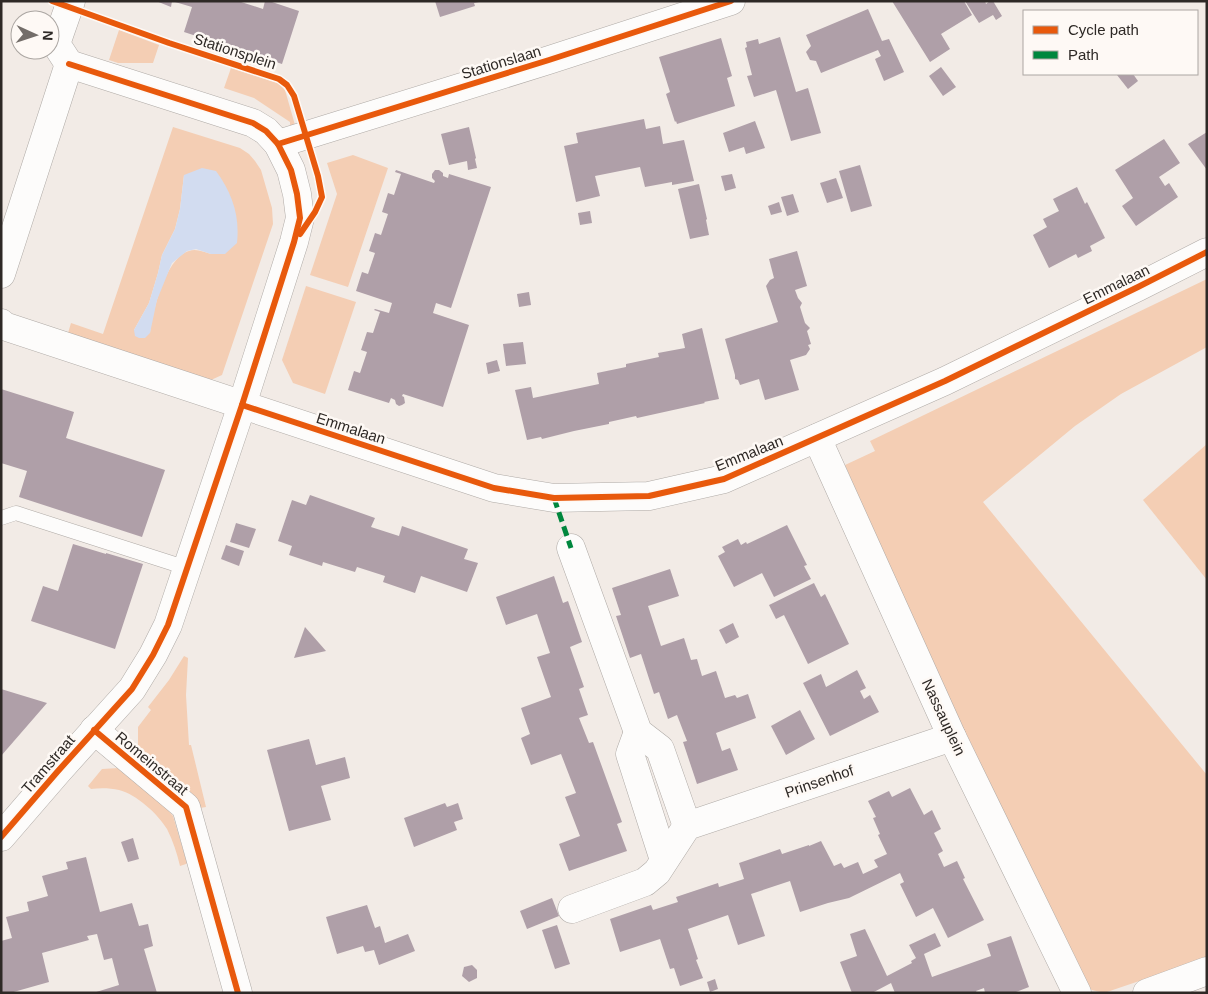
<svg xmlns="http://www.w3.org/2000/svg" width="1208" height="994" viewBox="0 0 1208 994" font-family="Arial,sans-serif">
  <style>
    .green { fill: #f4ceb4; fill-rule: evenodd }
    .water { fill: #d2dcf0 }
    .building { fill: #af9fa8 }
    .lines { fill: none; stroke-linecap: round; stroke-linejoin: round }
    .service-casing { stroke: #afaaa6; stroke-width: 15 }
    .minor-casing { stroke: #afaaa6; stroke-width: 29 }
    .service { stroke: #fdfcfb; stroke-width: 14 }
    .minor { stroke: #fdfcfb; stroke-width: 28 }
    .quiet { stroke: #00873e; stroke-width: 5; stroke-dasharray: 10 5; stroke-linecap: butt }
    .cycleway-casing { stroke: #fef9f5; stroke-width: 9 }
    .cycleway { stroke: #e8590c; stroke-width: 6 }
    .labels { text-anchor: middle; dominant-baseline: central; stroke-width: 5; stroke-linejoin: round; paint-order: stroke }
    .street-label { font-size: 15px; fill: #2e2926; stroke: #fef9f5 }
  </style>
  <rect width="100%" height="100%" fill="#f2ebe6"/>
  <!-- green -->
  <g class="green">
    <polygon points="119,30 159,45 153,63 118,63 109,60"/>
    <polygon points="231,68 278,83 285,90 295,125 290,126 290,122 254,98 224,88"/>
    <path d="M173,127L240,148L249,154L255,161L261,170L272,208L273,224L222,375L211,380L68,333L71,323L103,334ZM184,175L211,254C204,252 196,248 189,251C166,257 152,312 150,333L134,330L149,303L158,273L162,255L175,229L180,209Z"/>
    <polygon points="353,155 388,168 348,287 310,275 337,194 327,163"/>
    <polygon points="1207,279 1207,347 1121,394 1075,426 983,502 1207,775 1207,958 1104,993 1088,989 948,709 845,465 875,451 870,441"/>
    <polygon points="306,286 356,302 325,394 293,383 282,360"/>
    <polygon points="1207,444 1207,580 1143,500"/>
    <polygon points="184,656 188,658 186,695 189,745 191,745 206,807 200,808 187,789 138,746 138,727 151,710 148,707 169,680"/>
    <path d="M119,768L166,808L173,816L187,863L186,864L180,866C177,853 173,841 167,829C158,814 136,794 119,790C110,788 100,788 91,789L88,786L102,769Z"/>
  </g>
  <!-- water -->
  <path class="water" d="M202,168L216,171C232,193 240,215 237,243L225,254H211L196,249L187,251L172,263L157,300L150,333L145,338H139L135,336L134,330L149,303L158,273L162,255L175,229L180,209L184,175Z"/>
  <!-- building -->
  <g class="building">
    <polygon points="156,1 172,1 171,7"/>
    <polygon points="238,1 263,9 265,1 269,1 299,11 282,64 184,32 192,7 175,2"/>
    <polygon points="435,1 479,1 479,2 474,3 475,6 440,17"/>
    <polygon points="892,1 964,1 972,15 941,34 950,49 930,62"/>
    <polygon points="965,1 985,1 986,4 990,1 993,1 1002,16 996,20 993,15 979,23"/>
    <polygon points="868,9 882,41 889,39 904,72 884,81 875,59 881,56 878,50 821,73 816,61 810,60 806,52 811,46 806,35"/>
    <polygon points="780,37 796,92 808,88 821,133 791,141 776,90 754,97 747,76 752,75 745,48 747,47 746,42 758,39 759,44"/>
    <polygon points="721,38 732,76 727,78 735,106 677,124 676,121 675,122 666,94 670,92 659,57"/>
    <polygon points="941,67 956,87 943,96 929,76"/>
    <polygon points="1119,74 1133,74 1138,81 1128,89 1117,75"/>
    <polygon points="644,119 646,129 660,126 663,144 684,140 694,181 672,185 672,182 645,187 640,167 595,176 600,196 576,202 564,146 578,143 576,133"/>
    <polygon points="755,121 765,148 746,154 744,147 729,152 723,133"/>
    <polygon points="469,127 476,158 475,159 477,168 468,170 467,161 449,165 441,134"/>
    <polygon points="1207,132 1207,170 1188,144"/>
    <polygon points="1164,139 1180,163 1159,177 1165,186 1169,183 1178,197 1136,226 1122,206 1133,198 1115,170"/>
    <polygon points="860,165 872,206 851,212 839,171"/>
    <polygon points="396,170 434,183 435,181 432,178 432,174 435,170 439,170 443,173 443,176 448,178 449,174 491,187 451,308 436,303 433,313 469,325 443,407 403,394 402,396 404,397 405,403 402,405 399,406 396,404 395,400 391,398 389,403 348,390 354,371 360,373 367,352 361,350 367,332 373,333 380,312 374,310 375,309 389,313 392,303 356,291 362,272 368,274 375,253 369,251 375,233 381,235 388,214 382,212 388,193 394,195 401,174 395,172"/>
    <polygon points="732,174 736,188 725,191 721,176"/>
    <polygon points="836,178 843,198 827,203 820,183"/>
    <polygon points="699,184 707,219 706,220 709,235 690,239 678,189"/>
    <polygon points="1077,187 1085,204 1087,202 1105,238 1090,246 1092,251 1078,258 1076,254 1049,268 1033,235 1047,227 1043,219 1059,211 1053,199"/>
    <polygon points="793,194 799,212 787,216 781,197"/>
    <polygon points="779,202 782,212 771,215 768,206"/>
    <polygon points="590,211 592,223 580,225 578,213"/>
    <polygon points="797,251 807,286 795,290 798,298 802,303 800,307 805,323 810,328 807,331 811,344 808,345 810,349 806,355 790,360 799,390 765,400 759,379 740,385 738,380 735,379 735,375 725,339 778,322 766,286 770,280 774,278 769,259"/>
    <polygon points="529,292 531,305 519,307 517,294"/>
    <polygon points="702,328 719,399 704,402 705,403 637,418 636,416 609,422 609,424 574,431 542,439 541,437 527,440 515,390 531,387 533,398 599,384 597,373 626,367 626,364 659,357 658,353 685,348 682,334"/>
    <polygon points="523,342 526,364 506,366 503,344"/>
    <polygon points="497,360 500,371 488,374 486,363"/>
    <polygon points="1,389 74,412 66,438 165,470 142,537 19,497 27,471 1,463"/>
    <polygon points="310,495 375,518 371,527 399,536 402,526 468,549 464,559 478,563 467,592 421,576 415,593 383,582 385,576 357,567 355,572 323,562 322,566 289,555 292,546 278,541 292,500 306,505"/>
    <polygon points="236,523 256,529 249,548 230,542"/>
    <polygon points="787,525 807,565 804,566 811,579 774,597 762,573 734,587 718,556 725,552 722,547 738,539 741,545 746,542 747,544"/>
    <polygon points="73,544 106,554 106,553 143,564 115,649 31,621 43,586 58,591"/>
    <polygon points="226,545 244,551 239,566 221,559"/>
    <polygon points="670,569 679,596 648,606 661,646 684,638 691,660 697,659 702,676 716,671 725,698 735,695 737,698 748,694 756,718 716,733 722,751 730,748 738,770 697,784 683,742 687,741 677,715 668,719 659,692 654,694 641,654 630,658 616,616 621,615 612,588"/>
    <polygon points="554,576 563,603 568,601 582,642 570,647 584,687 579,689 588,715 579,718 589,743 593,742 622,822 617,824 627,851 569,871 559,844 580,836 565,797 576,793 561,754 531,765 521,738 530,734 521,708 551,697 537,657 550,653 537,614 506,625 496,597"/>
    <polygon points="814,583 821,597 825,594 849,644 808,664 784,615 776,619 769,605"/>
    <polygon points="733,623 739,637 726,644 719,630"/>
    <polygon points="305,627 326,651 294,658"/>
    <polygon points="857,670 866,688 860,691 864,699 870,695 879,712 830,736 803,683 821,674 826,687"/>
    <polygon points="1,689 47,703 1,756"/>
    <polygon points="800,710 815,739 786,755 771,726"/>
    <polygon points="309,739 316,765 345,757 350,778 321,786 331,820 289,831 267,750"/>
    <polygon points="910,788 924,815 932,810 941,829 934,833 943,851 938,854 944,867 957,861 965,878 963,879 984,920 948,938 933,908 916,917 900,884 904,882 900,873 849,898 828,903 800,912 790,881 751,894 765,936 738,945 728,915 688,929 698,959 696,960 703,978 680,986 674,968 670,969 660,939 620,952 610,919 651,905 653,910 678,902 676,897 718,883 719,887 744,879 739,863 780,849 782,854 809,845 809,846 821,841 834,866 841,863 844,868 858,862 863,874 878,867 874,860 887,854 878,835 880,834 873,818 876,817 868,801 889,791 892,797"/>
    <polygon points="445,803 447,807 458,803 463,819 454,822 457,830 414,847 404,818"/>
    <polygon points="133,838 139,859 128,862 121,842"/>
    <polygon points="86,857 100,912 132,903 139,926 148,924 153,946 144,949 157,993 93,993 119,985 112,958 104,960 97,934 87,936 89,940 42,953 49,982 10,993 1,993 1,941 12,938 6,917 29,911 27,902 48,896 42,876 68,869 66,862"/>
    <polygon points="552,898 559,916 527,929 520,911"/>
    <polygon points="367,905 375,928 380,926 385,943 408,934 415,951 379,965 374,950 365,952 363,946 337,954 326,917"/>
    <polygon points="557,925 570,964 555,969 542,930"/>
    <polygon points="865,929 887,976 912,963 911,961 916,958 909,945 935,933 941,946 924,954 932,977 991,956 987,944 1011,936 1029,987 1013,993 985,993 984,988 976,991 977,993 895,993 891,983 872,993 852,993 840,962 857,956 850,934"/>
    <polygon points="472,965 477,970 477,978 469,982 462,976 464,967"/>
    <polygon points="715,979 718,989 710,992 707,982"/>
  </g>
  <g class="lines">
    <defs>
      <polyline id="service" points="1,518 16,513 187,568"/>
      <g id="minor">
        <polyline points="69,64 56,44 71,1"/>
        <polyline points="278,144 549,60 731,1"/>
        <polyline points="1,274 69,64"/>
        <polyline points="1,323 4,326 494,488 554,498 649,496 724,479 945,381 1138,287 1207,252"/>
        <polyline points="817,438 952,737 1077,993"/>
        <polyline points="571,548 638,732 660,749 687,826"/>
        <polyline points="94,730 186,807 238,993"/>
        <polyline points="638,732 630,754 664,860"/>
        <polyline points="1,837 58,771 132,689 153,655 168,625 242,405 294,242 300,218 297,194 291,170 278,144 266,131 253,123 69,64"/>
        <polyline points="572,909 645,882 657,872 687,826 952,737"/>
        <polyline points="1147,993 1207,971"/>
      </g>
    </defs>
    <!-- service casing -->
    <use href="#service" class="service-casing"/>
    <!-- minor casing -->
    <use href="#minor" class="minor-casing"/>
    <!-- service -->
    <use href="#service" class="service"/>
    <!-- minor -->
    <use href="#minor" class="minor"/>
    <!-- quiet -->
    <polyline class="quiet" points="554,498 571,548"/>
    <defs>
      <g id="cycleway">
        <polyline points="52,1 169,43 279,79 287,85 294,96 318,176 322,197 315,212 300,234"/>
        <polyline points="278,144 549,60 731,1"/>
        <polyline points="242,405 494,488 554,498 649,496 724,479 945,381 1138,287 1207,252"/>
        <polyline points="94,730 186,807 238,993"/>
        <polyline points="1,837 58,771 132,689 153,655 168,625 242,405 294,242 300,218 297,194 291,170 278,144 266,131 253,123 69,64"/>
      </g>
    </defs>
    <!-- cycleway casing -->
    <use href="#cycleway" class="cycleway-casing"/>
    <!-- cycleway -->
    <use href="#cycleway" class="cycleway"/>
  </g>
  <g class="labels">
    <!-- street labels -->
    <g class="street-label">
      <text transform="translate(235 51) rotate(18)">Stationsplein</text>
      <text transform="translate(501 62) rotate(-17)">Stationslaan</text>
      <text transform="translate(1116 284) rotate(-26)">Emmalaan</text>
      <text transform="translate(351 428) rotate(18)">Emmalaan</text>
      <text transform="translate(749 453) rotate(-22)">Emmalaan</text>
      <text transform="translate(944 717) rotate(65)">Nassauplein</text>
      <text transform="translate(152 763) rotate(40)">Romeinstraat</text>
      <text transform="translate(48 764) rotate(-49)">Tramstraat</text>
      <text transform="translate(819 781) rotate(-19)">Prinsenhof</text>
    </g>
  </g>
  <!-- border -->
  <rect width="1208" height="994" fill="none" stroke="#2e2926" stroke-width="5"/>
  <!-- legend -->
  <rect x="1023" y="10" width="175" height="65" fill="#fef9f5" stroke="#aba6a2"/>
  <rect x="1033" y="26" width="25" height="8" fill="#e8590c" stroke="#aba6a2"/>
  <text x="1068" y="35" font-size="15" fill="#2e2926">Cycle path</text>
  <rect x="1033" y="51" width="25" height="8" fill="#00873e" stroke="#aba6a2"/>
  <text x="1068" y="60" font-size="15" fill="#2e2926">Path</text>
  <!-- north arrow -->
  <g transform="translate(35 35) rotate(93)"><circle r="24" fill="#fef9f5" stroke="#aba6a2"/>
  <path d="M0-4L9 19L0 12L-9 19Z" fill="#736d69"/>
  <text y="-8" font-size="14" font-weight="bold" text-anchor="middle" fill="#2e2926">N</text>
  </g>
</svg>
